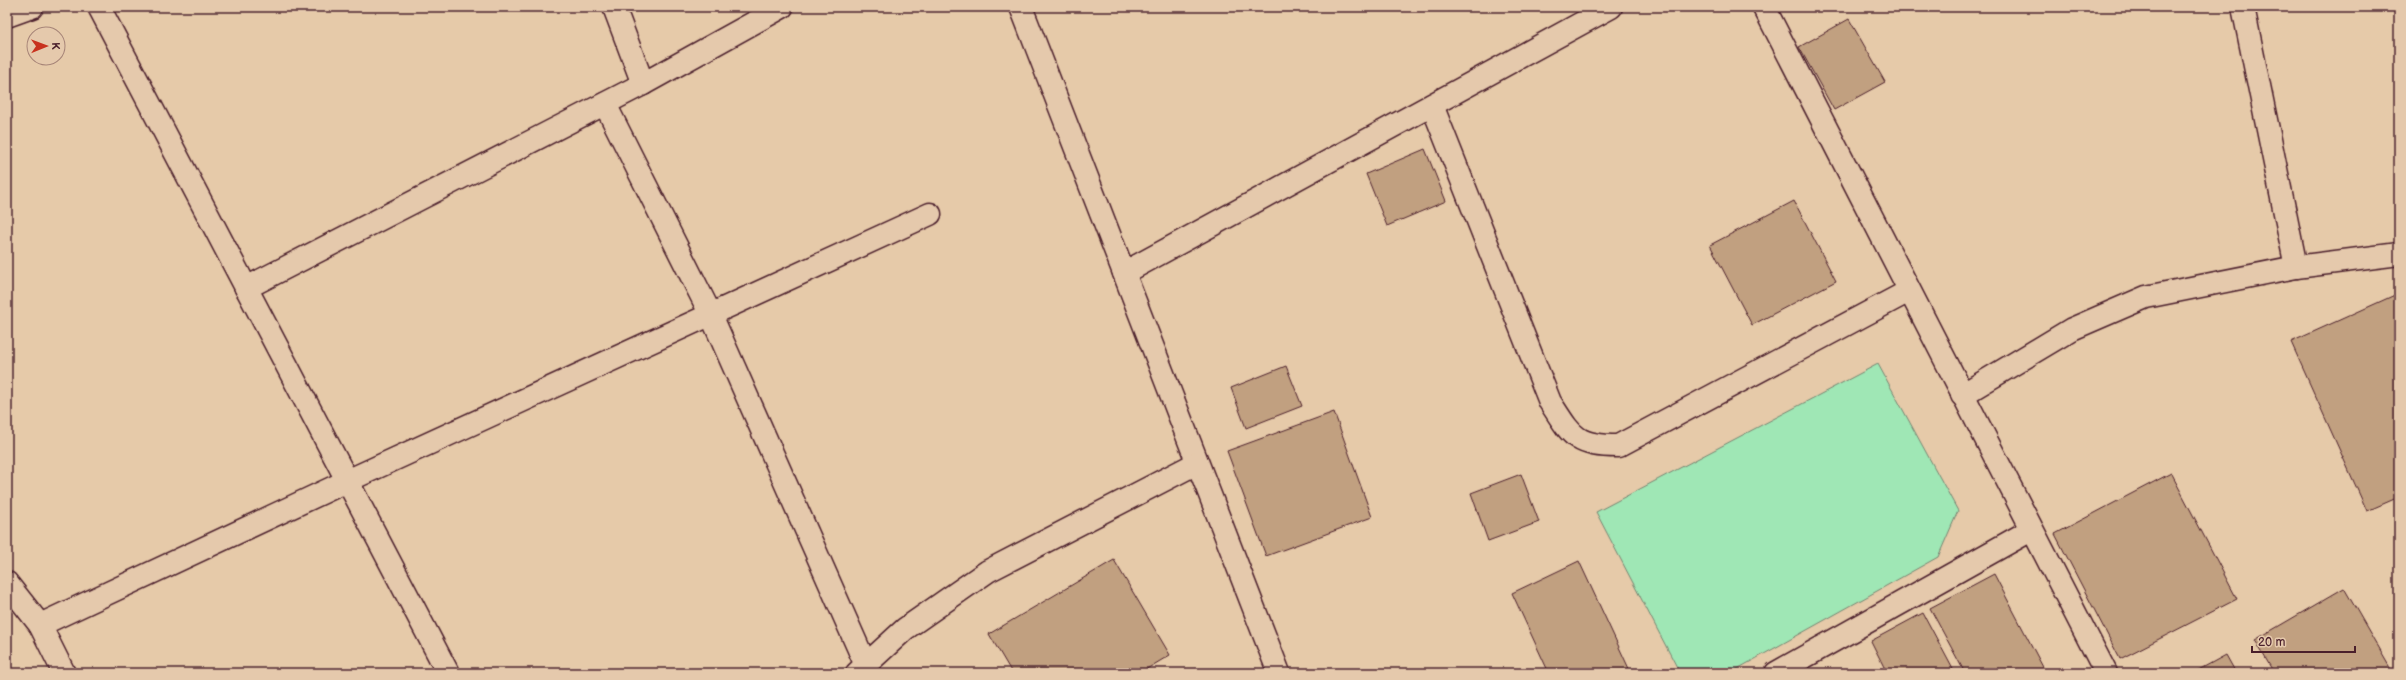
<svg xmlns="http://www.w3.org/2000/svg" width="2406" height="680" viewBox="0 0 2406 680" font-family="'Balsamiq Sans',sans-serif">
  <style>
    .green { fill: #9fe7b5; stroke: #748370 }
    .building { fill: #c1a080; stroke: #4a1f2b }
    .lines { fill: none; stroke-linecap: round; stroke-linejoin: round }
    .street-casing { stroke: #4a1f2b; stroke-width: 25 }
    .street { stroke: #e5c9ac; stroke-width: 22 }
  </style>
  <rect width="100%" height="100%" fill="#e6caa9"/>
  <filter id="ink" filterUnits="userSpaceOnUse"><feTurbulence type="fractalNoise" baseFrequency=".025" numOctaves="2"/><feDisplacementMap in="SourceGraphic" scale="8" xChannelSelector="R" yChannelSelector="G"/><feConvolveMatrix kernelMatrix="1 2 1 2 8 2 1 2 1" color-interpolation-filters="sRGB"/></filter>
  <g filter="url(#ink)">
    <!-- green -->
    <polygon class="green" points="1878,364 1958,511 1938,557 1730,673 1680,673 1596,512"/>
    <!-- building -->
    <g class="building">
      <polygon points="1849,19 1885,82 1834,110 1799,47"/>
      <polygon points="1425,149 1446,201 1387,226 1366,174"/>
      <polygon points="1794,201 1836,281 1752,325 1710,245"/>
      <polygon points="2397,294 2399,497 2367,511 2291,342"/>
      <polygon points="1286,366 1302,406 1246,428 1231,388"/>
      <polygon points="1334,412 1372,517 1266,556 1227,451"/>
      <polygon points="2171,473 2237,599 2120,659 2055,534"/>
      <polygon points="1521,474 1539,522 1488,541 1471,493"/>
      <polygon points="1114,560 1170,655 1140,673 1012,673 989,634"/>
      <polygon points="1579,561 1631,673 1549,673 1512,593"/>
      <polygon points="1994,574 2046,673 1965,673 1930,608"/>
      <polygon points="2344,588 2393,673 2274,673 2255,640"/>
      <polygon points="1923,613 1955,673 1887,673 1871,641"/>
      <polygon points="2226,655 2236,673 2193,673"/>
    </g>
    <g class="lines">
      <defs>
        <g id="street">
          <polyline points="99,7 448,673"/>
          <polyline points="614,7 643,84"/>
          <polyline points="1021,7 1279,673"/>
          <polyline points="1764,7 2106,673"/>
          <polyline points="2243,7 2296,267"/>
          <polyline points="7,16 32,7"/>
          <polyline points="605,104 711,315 865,663"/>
          <path d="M1432,105L1550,402C1572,436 1575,446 1618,446L1909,291"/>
          <polyline points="1124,273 1611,7"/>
          <polyline points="246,288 643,84 782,7"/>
          <polyline points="1962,395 2072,329 2146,297 2296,267 2399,254"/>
          <polyline points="7,583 40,625 347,481 930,214"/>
          <polyline points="40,625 64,673"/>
          <polyline points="857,673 905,629 988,571 1197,463"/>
          <polyline points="1776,673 2031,530"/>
        </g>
      </defs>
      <!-- street casing -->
      <use href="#street" class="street-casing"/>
      <!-- street -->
      <use href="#street" class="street"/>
    </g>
  </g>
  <!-- margin -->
  <rect width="2406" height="680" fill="none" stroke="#e5c9ac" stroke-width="24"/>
  <rect x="12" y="12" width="2382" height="656" fill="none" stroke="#4a1f2b" stroke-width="1.5" filter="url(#ink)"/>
  <!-- north arrow -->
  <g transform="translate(46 46) rotate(89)"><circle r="19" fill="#e5c9ac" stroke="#a78578"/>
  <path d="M0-3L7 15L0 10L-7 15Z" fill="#c8321e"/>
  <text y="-6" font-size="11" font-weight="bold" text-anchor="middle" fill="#4a1f2b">K</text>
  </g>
  <!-- scale -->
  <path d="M2252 646v6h103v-6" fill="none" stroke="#4a1f2b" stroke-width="2"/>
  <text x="2258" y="646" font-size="12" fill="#4a1f2b" stroke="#e5c9ac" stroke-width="3" paint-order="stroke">20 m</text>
</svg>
